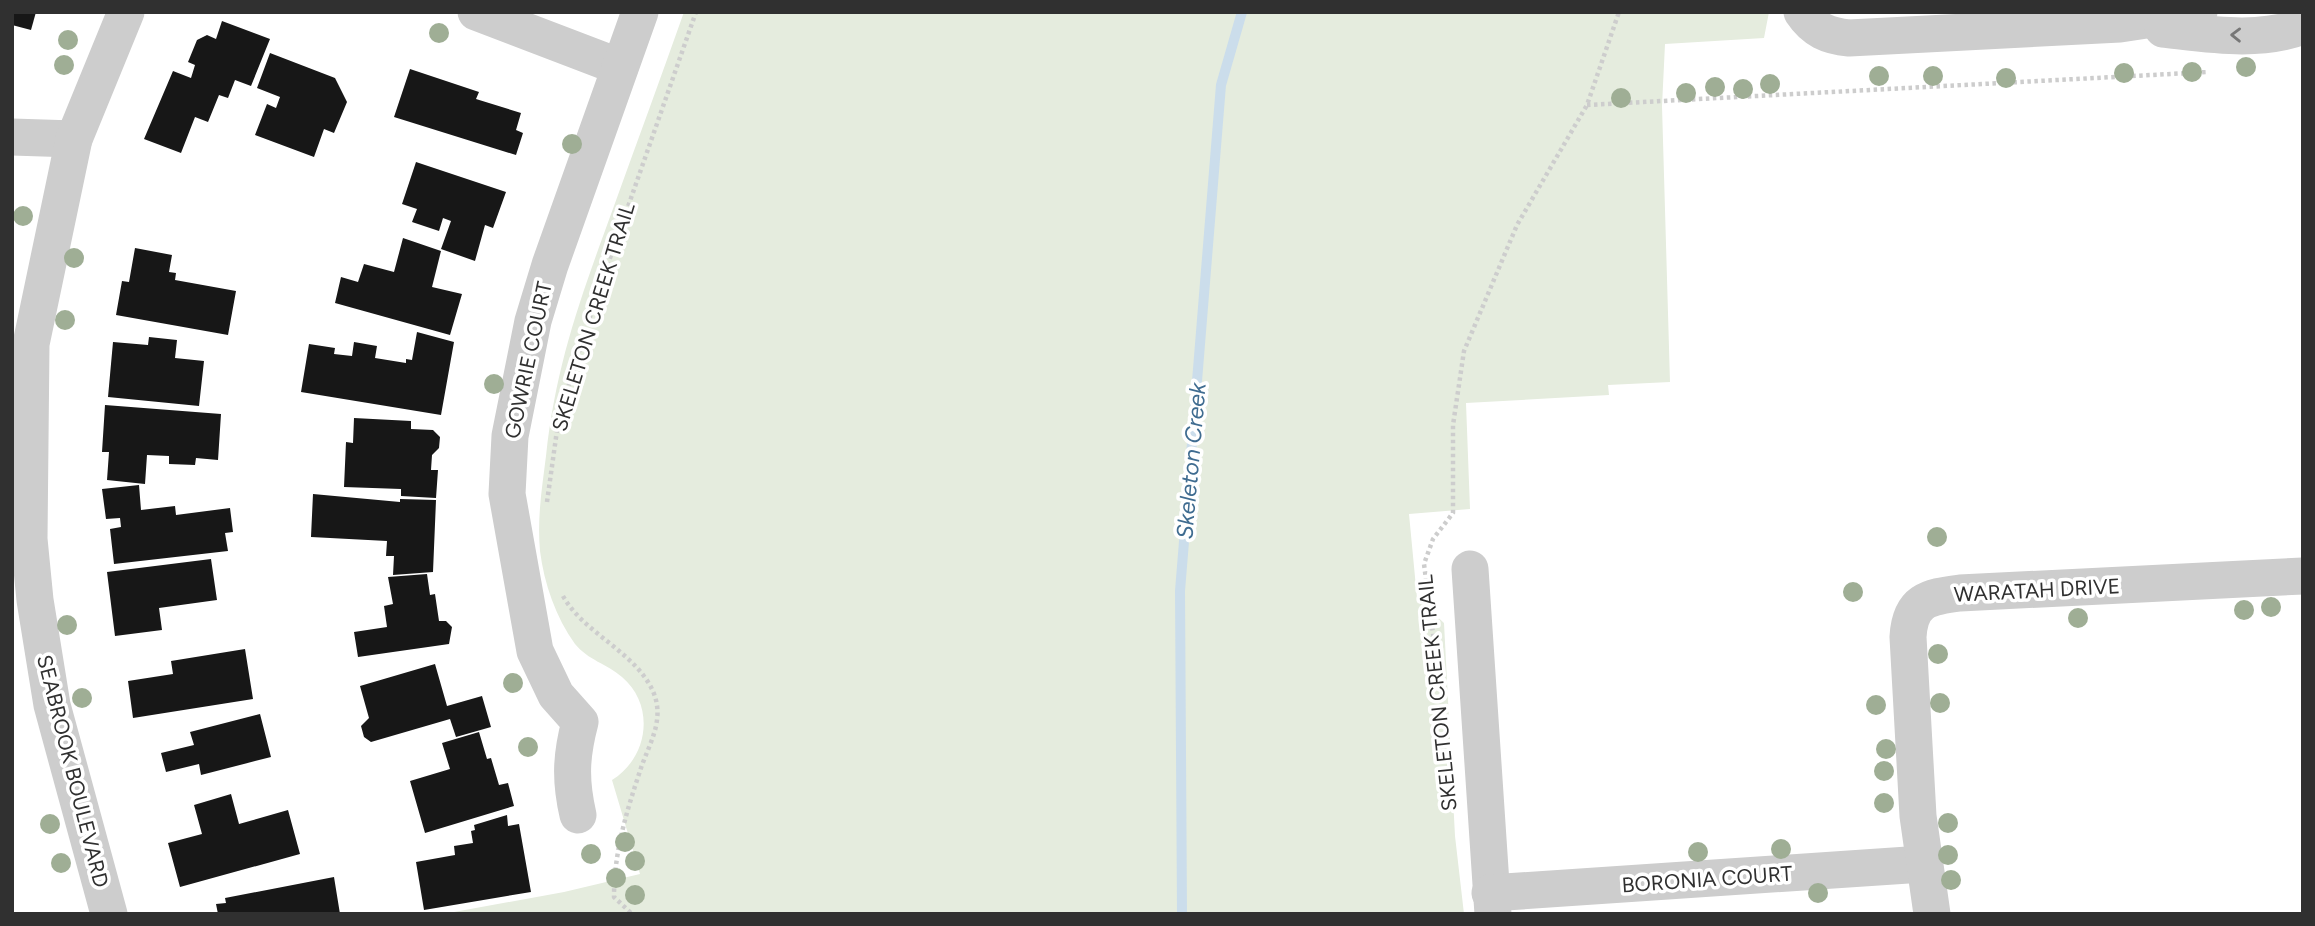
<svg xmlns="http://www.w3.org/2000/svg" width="2315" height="926" viewBox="0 0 2315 926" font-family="Figtree,sans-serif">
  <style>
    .green { fill: #e5ecde }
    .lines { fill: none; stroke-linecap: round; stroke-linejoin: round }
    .stream { stroke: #cbddeb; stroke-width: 10 }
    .building { fill: #171717 }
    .path { stroke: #cdcdcd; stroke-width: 4.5; stroke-dasharray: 3.5 3.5; stroke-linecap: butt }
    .minor { stroke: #cdcdcd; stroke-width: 37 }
    .tree { fill: #9fae95 }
    .oneway { stroke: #777 }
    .labels { text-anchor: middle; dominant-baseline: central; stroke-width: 7; stroke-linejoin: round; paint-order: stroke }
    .street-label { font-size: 21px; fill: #303030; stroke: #fff }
    .water-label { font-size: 23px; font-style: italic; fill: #3f6c90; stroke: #fff }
  </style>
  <rect width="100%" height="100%" fill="#fff"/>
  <!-- green -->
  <path class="green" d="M684,12H1769L1764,38L1665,44L1662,106L1670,382L1608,385L1609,395L1466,403L1470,509L1409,514L1417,598L1444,623L1455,836L1464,914H443L564,892L640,874L612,780C648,758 656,706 622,677C607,664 588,660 575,644C556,618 544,583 540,551C537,518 542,488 546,456C556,362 582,294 614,206C637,142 661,77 684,12Z"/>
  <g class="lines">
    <!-- stream -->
    <polyline class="stream" points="1182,914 1180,591 1221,85 1242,12"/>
  </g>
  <!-- building -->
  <g class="building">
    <polygon points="12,12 36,12 31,30 12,25"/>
    <polygon points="222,21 270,39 251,86 235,80 228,98 219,95 208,122 195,117 181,153 144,139 173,71 191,78 195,65 188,62 197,40 207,35 216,39"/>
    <polygon points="270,53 335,78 347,102 334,133 324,129 314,157 255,135 267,104 276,108 280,97 257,88"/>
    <polygon points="410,69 479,92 476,99 521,113 516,130 523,133 516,155 394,117"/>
    <polygon points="416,162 506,192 493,228 485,225 475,261 441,249 451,221 443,218 439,231 412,222 417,209 402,204"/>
    <polygon points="403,238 441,251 432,287 462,294 450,335 335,303 341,277 358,282 364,264 394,272"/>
    <polygon points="135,248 172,255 169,272 176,273 175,280 236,291 228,335 116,315 122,281 129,282"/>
    <polygon points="417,332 454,342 441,415 301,392 309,344 335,348 334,354 352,356 354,342 377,346 375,358 406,363 406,359 412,360"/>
    <polygon points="149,337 177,340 175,358 204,361 199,406 108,397 113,342 148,345"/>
    <polygon points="105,405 221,414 218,460 196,458 195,465 169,464 169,456 147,455 145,484 107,480 109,452 102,452"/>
    <polygon points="354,418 411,421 411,429 433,430 440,437 439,448 432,455 431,470 438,470 436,498 401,496 401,489 344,487 346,442 353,443"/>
    <polygon points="139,485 141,510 175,506 176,515 230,508 233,532 225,533 228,551 114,564 110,529 121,527 120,518 106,519 102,489"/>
    <polygon points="313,494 400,502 400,499 436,500 433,572 393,575 394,556 386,556 387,541 311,537"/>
    <polygon points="211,559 217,600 159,608 162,630 115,636 107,572"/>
    <polygon points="427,574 430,595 435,594 439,621 446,621 452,627 449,644 358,657 354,632 387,627 384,606 393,604 388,577"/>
    <polygon points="245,649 253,699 133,718 128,681 173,674 171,661"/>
    <polygon points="435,664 447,706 482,696 491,727 456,737 450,719 371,742 364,737 361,726 369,718 360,686"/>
    <polygon points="260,714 271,757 201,775 199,764 166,772 161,753 194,745 190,732"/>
    <polygon points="479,732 487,759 491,758 499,785 508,783 514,806 425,833 410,781 450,769 442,743"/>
    <polygon points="231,794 239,824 288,810 300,854 180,887 168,843 202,834 194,805"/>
    <polygon points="507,815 508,826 519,824 531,892 424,910 416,862 455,855 454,846 473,843 471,831 475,830 474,825"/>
    <polygon points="334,877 340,914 218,914 216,904 226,903 225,898"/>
  </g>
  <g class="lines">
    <!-- path -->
    <g class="path">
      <polyline points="1587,105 2208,72"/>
      <polyline points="547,502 559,416 594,304 696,12"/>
      <path d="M563,596C582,630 624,647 646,679C655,692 659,705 657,720C655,737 645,755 640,771C626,813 614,853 614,897L632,914"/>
      <polyline points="1438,672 1424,564 1433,539 1453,513 1453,425 1464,351 1517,225 1587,105 1619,12"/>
    </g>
    <!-- minor -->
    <g class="minor">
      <polyline points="476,12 620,67"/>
      <path d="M1802,12C1814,30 1828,36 1849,38L2120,24L2199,12"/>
      <path d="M2163,29C2208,34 2259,43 2303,26"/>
      <polyline points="12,137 74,139"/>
      <polyline points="1470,569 1493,914"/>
      <path d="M578,815C570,780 571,756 580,722L556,695L535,651L507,494L510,436L533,321L550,265L640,12"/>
      <polyline points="1490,893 1923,864"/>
      <polyline points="109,914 52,705 35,600 29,539 31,344 74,139 126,12"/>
      <path d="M1932,914L1918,816L1908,637C1910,601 1927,597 1960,593L2303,576"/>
    </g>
  </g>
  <!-- trees -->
  <g class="tree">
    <circle cx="439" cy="33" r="10"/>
    <circle cx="68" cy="40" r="10"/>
    <circle cx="64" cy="65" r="10"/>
    <circle cx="2246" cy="67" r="10"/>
    <circle cx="2192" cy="72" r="10"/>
    <circle cx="2124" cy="73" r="10"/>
    <circle cx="1879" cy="76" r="10"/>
    <circle cx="1933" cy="76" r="10"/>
    <circle cx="2006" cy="78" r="10"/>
    <circle cx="1770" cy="84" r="10"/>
    <circle cx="1715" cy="87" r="10"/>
    <circle cx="1743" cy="89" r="10"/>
    <circle cx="1686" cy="93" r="10"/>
    <circle cx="1621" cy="98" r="10"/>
    <circle cx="572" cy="144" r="10"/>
    <circle cx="23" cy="216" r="10"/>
    <circle cx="74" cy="258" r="10"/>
    <circle cx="65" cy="320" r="10"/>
    <circle cx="494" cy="384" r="10"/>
    <circle cx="1937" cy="537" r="10"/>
    <circle cx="1853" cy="592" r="10"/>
    <circle cx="2271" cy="607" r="10"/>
    <circle cx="2244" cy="610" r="10"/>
    <circle cx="2078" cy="618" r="10"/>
    <circle cx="67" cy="625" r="10"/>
    <circle cx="1938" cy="654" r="10"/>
    <circle cx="513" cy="683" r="10"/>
    <circle cx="82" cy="698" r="10"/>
    <circle cx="1940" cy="703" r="10"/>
    <circle cx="1876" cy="705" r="10"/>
    <circle cx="528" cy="747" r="10"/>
    <circle cx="1886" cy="749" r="10"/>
    <circle cx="1884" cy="771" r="10"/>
    <circle cx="1884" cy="803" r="10"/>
    <circle cx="1948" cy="823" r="10"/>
    <circle cx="50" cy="824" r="10"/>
    <circle cx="625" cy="842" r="10"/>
    <circle cx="1781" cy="849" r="10"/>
    <circle cx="1698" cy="852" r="10"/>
    <circle cx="591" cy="854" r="10"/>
    <circle cx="1948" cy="855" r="10"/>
    <circle cx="635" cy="861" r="10"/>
    <circle cx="61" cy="863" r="10"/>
    <circle cx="616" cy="878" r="10"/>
    <circle cx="1951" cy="880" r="10"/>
    <circle cx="1818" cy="893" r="10"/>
    <circle cx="635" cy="895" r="10"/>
  </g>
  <!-- one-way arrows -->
  <defs><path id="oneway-chevron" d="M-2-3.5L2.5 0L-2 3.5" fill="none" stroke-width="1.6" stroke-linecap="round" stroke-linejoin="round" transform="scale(1.75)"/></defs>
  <use class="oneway" href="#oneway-chevron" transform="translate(2236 35) rotate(-179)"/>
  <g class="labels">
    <!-- street labels -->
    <g class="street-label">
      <text transform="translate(593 317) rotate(-73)">SKELETON CREEK TRAIL</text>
      <text transform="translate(528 360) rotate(-78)">GOWRIE COURT</text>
      <text transform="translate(2037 590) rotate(-3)">WARATAH DRIVE</text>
      <text transform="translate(1437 693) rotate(-96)">SKELETON CREEK TRAIL</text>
      <text transform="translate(73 771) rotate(76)">SEABROOK BOULEVARD</text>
      <text transform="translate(1707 879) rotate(-4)">BORONIA COURT</text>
    </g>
    <!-- water labels -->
    <g class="water-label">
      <text transform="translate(1191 461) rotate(-85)">Skeleton Creek</text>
    </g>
  </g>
  <!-- border -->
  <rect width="2315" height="926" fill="none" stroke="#303030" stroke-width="28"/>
</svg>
